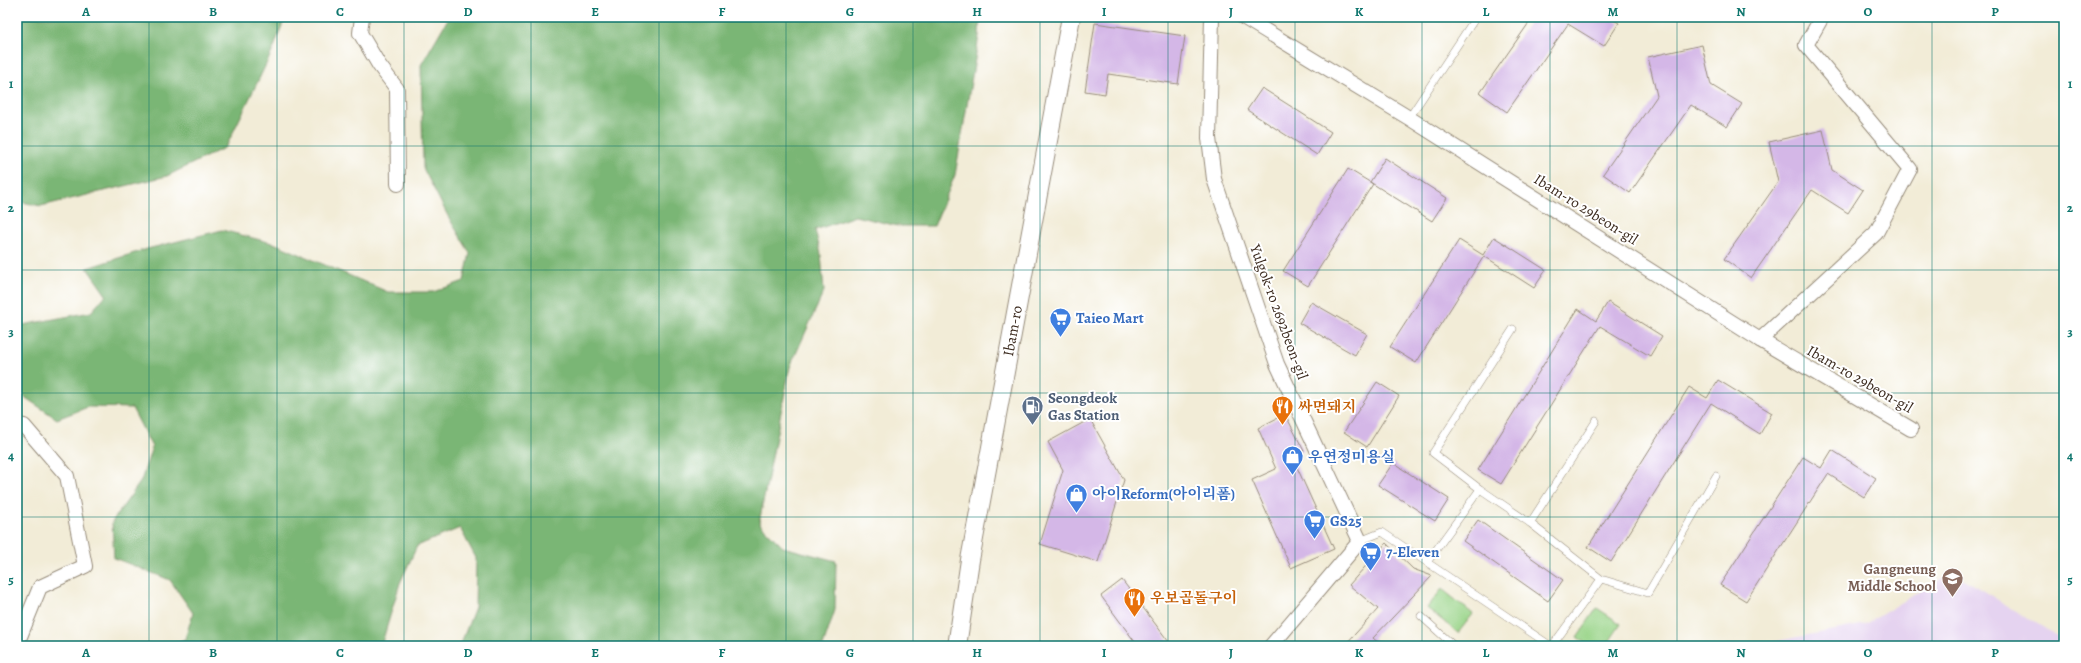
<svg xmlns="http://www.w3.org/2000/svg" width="2081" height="663" viewBox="0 0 2081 663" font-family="Alegreya,'Noto Serif KR',serif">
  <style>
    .built { fill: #e5d3f0 }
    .green { fill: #99d488; stroke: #6a7f53 }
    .forest { fill: #7ab674; stroke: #5a7049 }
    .building { fill: #d4b7e7 }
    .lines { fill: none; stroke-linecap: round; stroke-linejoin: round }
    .service-casing { stroke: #968b7a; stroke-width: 8 }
    .minor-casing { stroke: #968b7a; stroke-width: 16 }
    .tertiary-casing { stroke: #968b7a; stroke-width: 20 }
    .service { stroke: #fff; stroke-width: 7 }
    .minor { stroke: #fff; stroke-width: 14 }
    .tertiary { stroke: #fff; stroke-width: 18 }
    .grid { fill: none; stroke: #0f766e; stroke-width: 1; stroke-opacity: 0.55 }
    .labels { text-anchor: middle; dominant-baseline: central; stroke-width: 4; stroke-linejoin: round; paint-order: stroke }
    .street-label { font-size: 15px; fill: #3b2a1e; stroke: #fff }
    .shop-label { font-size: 15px; font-weight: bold; fill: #366cbe; stroke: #fff; text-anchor: start }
    .service-label { font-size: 15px; font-weight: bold; fill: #4e5e75; stroke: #fff; text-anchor: start }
    .food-label { font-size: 15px; font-weight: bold; fill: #c56008; stroke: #fff; text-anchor: start }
    .education-label { font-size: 15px; font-weight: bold; fill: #785e54; stroke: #fff; text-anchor: end }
    .neatline { fill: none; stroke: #0f766e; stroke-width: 1.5 }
    .grid-label { font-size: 13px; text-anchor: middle; font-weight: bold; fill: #0f766e }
  </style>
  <rect width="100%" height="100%" fill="#fff"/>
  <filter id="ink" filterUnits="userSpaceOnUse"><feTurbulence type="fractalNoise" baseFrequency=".025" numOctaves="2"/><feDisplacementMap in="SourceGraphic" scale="8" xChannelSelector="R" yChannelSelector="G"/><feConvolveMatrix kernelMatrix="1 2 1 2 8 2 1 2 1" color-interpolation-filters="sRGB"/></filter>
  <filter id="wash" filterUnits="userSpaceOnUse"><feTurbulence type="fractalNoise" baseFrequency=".012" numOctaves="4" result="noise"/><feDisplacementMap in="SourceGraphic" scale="16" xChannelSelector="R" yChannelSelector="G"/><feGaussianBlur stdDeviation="0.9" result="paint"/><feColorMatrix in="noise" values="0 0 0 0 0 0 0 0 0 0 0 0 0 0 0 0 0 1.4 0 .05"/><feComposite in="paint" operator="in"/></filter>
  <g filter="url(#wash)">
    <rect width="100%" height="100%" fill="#f2ecd7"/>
    <!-- built -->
    <polygon class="built" points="1952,572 2064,640 2064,646 1752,646 1866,624"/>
    <!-- green -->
    <g class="green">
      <polygon points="1442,589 1473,614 1458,633 1427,608"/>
      <polygon points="1597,608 1621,624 1606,646 1589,646 1577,637"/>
    </g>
    <!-- forest -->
    <g class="forest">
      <polygon points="17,17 285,17 273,50 226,147 167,176 41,206 17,201"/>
      <polygon points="449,17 980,17 979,36 955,175 934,226 898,226 855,216 815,230 821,254 824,291 790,367 759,523 783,547 836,561 835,610 823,646 460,646 475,607 476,558 460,528 417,546 400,583 381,646 169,646 185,639 193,613 170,580 114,558 112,522 141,481 152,447 132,408 88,407 57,419 17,392 17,326 91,312 106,295 87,268 147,249 222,230 276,244 388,292 433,292 464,281 470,253 449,218 423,168 421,65"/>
    </g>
    <g id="blocks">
      <!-- building -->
      <g class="building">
        <polygon points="1533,17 1608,17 1619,23 1604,46 1568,24 1507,112 1480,93"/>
        <polygon points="1095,23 1185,36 1178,84 1108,74 1105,94 1085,91"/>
        <polygon points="1702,45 1711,85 1742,104 1727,127 1691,105 1630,193 1603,174 1657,96 1648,57"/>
        <polygon points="1262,88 1331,132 1317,155 1247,110"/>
        <polygon points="1823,130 1832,170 1863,190 1848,213 1812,190 1751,278 1724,259 1778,182 1769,142"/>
        <polygon points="1385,158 1447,198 1432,221 1370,182"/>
        <polygon points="1348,169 1373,184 1308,286 1283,271"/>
        <polygon points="1494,237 1546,270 1534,288 1484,256 1416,363 1390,347 1459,240 1483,255"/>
        <polygon points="1311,302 1367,334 1355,355 1299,323"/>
        <polygon points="1608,302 1662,336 1650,356 1600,326 1501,484 1478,470 1578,309 1596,321"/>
        <polygon points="1718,380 1772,413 1760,434 1711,403 1611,562 1588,547 1689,387 1707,398"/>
        <polygon points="1377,382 1399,396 1367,447 1344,432"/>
        <polygon points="1285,414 1304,451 1291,454 1334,549 1291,568 1252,480 1276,469 1258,428"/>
        <polygon points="1090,419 1124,480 1098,562 1040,544 1063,470 1048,442"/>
        <polygon points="1832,450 1876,478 1864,497 1828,474 1746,601 1720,585 1803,457 1821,468"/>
        <polygon points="1393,463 1449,499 1435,521 1378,485"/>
        <polygon points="1478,520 1563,580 1548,601 1463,541"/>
        <polygon points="1386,543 1413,569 1432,576 1373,638 1382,646 1344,646 1378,609 1349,585"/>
        <polygon points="1122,580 1172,646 1138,646 1101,596"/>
      </g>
    </g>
  </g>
  <g filter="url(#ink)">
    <use href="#blocks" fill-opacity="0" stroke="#968b7a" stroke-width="1"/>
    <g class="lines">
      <defs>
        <g id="service">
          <polyline points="1409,118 1476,17"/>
          <polyline points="1513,329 1433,453 1480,489 1530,523"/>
          <polyline points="1596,421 1530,523 1601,579"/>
          <polyline points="1360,541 1382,532 1551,646"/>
          <polyline points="1428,561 1480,489"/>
          <polyline points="1421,616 1454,646"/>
          <polyline points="1552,646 1601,579 1648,593 1716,476"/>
        </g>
        <g id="minor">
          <polyline points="362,17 360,33 379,65 397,89 398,184"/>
          <polyline points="1212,17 1209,138 1214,179 1277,364 1360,541 1271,646"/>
          <polyline points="1243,17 1409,118 1760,340 1911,429"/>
          <polyline points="1760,340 1876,233 1910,169 1806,45 1822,17"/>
          <polyline points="17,425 24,426 67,476 85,566 40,587 17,644"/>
        </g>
        <g id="tertiary">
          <path id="s1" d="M957,646L970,560L1071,17"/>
        </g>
      </defs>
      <!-- service casing -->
      <use href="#service" class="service-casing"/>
      <!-- minor casing -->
      <use href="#minor" class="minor-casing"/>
      <!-- tertiary casing -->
      <use href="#tertiary" class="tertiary-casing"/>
      <!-- service -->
      <use href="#service" class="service"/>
      <!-- minor -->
      <use href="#minor" class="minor"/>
      <!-- tertiary -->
      <use href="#tertiary" class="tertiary"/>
    </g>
  </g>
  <!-- grid -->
  <path class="grid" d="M149,17V646M277,17V646M404,17V646M531,17V646M659,17V646M786,17V646M913,17V646M1040,17V646M1168,17V646M1295,17V646M1422,17V646M1550,17V646M1677,17V646M1804,17V646M1932,17V646M17,146H2064M17,270H2064M17,393H2064M17,517H2064"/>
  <!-- icons -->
  <defs>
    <symbol id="supermarket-pin" viewBox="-11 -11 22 30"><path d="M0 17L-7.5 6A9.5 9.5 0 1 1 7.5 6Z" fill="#3f7fe0" stroke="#fff"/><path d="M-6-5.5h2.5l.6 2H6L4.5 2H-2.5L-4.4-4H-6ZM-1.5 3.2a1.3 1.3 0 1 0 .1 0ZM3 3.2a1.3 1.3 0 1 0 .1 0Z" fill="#fff"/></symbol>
    <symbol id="fuel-pin" viewBox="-11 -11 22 30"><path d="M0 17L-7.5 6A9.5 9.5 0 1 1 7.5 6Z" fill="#5c6f8a" stroke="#fff"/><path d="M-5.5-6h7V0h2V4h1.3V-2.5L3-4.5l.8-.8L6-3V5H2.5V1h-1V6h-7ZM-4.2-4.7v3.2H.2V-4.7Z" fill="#fff"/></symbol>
    <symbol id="restaurant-pin" viewBox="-11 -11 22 30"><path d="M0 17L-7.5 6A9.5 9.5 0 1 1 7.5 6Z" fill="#e8710a" stroke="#fff"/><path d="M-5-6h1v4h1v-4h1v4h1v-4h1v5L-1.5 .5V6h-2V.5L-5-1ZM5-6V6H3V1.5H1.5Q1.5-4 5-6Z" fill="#fff"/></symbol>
    <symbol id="shop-pin" viewBox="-11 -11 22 30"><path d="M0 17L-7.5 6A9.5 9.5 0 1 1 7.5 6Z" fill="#3f7fe0" stroke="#fff"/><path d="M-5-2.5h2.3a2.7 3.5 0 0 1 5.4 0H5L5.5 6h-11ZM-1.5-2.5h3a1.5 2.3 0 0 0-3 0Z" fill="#fff"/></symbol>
    <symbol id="school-pin" viewBox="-11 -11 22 30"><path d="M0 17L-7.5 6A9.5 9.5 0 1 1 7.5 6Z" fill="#8d6e63" stroke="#fff"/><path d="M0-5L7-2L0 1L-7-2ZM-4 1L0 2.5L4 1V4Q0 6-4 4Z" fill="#fff"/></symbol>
  </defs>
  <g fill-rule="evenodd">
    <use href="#supermarket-pin" x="1048" y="306" width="25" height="34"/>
    <use href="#fuel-pin" x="1020" y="394" width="25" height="34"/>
    <use href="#restaurant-pin" x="1270" y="394" width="25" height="34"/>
    <use href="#shop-pin" x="1280" y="444" width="25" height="34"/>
    <use href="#shop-pin" x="1064" y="482" width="25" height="34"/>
    <use href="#supermarket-pin" x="1302" y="508" width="25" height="34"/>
    <use href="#supermarket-pin" x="1358" y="540" width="25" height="34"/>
    <use href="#school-pin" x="1940" y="566" width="25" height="34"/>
    <use href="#restaurant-pin" x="1122" y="586" width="25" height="34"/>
  </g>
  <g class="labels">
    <!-- street labels -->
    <g class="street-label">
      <text transform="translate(1586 209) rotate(32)">Ibam-ro 29beon-gil</text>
      <text transform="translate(1279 312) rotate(70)">Yulgok-ro 2692beon-gil</text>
      <text stroke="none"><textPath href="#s1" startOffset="320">Ibam-ro</textPath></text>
      <text transform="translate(1860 379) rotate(30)">Ibam-ro 29beon-gil</text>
    </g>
    <!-- shop labels -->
    <g class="shop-label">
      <text x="1076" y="318">Taieo Mart</text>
      <text x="1308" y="457">우연정미용실</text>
      <text x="1092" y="494">아이Reform(아이리폼)</text>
      <text x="1330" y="521">GS25</text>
      <text x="1386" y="552">7-Eleven</text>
    </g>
    <!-- service labels -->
    <g class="service-label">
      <text x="1048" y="398">Seongdeok<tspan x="1048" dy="17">Gas Station</tspan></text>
    </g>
    <!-- food labels -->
    <g class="food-label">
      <text x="1298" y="407">싸면돼지</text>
      <text x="1150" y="598">우보곱돌구이</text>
    </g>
    <!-- education labels -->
    <g class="education-label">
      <text x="1936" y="569">Gangneung<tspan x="1936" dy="17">Middle School</tspan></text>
    </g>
  </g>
  <!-- margin -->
  <rect width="2081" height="663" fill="none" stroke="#fff" stroke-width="44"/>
  <rect x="22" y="22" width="2037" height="619" class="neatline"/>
  <g class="grid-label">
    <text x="86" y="16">A</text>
    <text x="213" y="16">B</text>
    <text x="340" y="16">C</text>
    <text x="468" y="16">D</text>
    <text x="595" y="16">E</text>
    <text x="722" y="16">F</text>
    <text x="850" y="16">G</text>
    <text x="977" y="16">H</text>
    <text x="1104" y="16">I</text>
    <text x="1231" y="16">J</text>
    <text x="1359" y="16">K</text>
    <text x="1486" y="16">L</text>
    <text x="1613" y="16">M</text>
    <text x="1741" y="16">N</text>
    <text x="1868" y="16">O</text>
    <text x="1995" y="16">P</text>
    <text x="11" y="88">1</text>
    <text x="2070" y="88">1</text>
    <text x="11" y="212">2</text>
    <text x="2070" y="212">2</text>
    <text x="11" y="336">3</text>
    <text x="2070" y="336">3</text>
    <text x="11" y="460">4</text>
    <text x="2070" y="460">4</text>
    <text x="11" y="584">5</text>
    <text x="2070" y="584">5</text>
    <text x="86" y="657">A</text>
    <text x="213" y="657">B</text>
    <text x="340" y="657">C</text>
    <text x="468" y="657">D</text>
    <text x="595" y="657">E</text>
    <text x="722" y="657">F</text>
    <text x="850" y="657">G</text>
    <text x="977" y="657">H</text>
    <text x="1104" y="657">I</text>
    <text x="1231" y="657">J</text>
    <text x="1359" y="657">K</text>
    <text x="1486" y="657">L</text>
    <text x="1613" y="657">M</text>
    <text x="1741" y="657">N</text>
    <text x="1868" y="657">O</text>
    <text x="1995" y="657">P</text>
  </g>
</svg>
